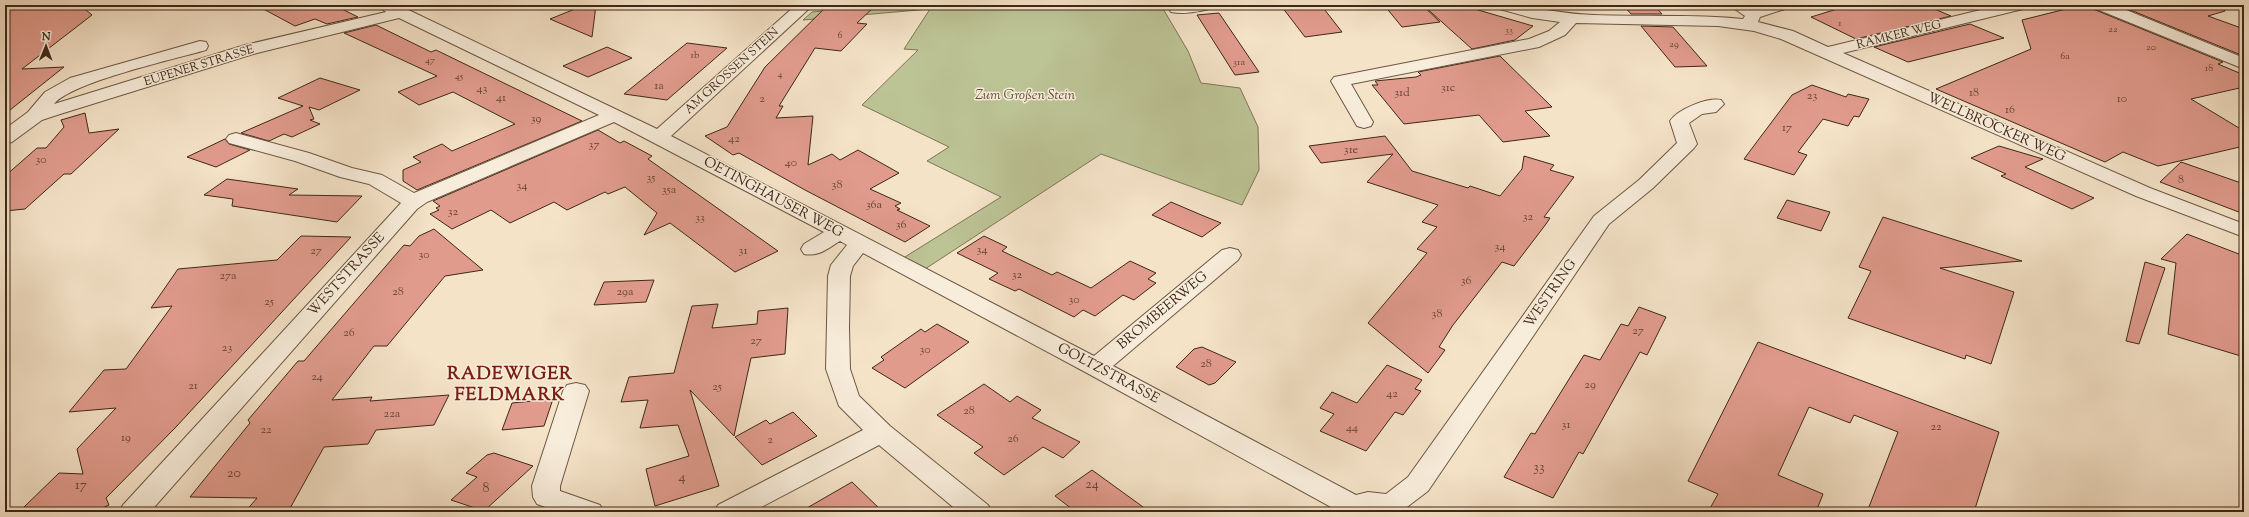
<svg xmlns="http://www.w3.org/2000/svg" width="2249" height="517" viewBox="0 0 2249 517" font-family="'Sorts Mill Goudy',serif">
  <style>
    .green { fill: #bcc395; stroke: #7d7656 }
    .building { fill: #e19b8d; stroke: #3e2817 }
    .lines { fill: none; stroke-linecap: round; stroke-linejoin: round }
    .minor-casing { stroke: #6c5743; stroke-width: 2 }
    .minor { fill: #f8eddb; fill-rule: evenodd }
    .labels { text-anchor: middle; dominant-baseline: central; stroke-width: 3; stroke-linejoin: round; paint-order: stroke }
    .far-number-label { font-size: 10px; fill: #674534 }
    .far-street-label { font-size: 12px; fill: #3e2817; stroke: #f8eddb }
    .number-label { font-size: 12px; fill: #674534 }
    .park-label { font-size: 14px; font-style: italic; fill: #5e4f36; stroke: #f8eddb }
    .street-label { font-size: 14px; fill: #3e2817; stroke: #f8eddb }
    .near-number-label { font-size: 14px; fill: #674534 }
    .district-label { font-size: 18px; font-weight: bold; letter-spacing: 1px; fill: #7a1f14; stroke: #f8eddb }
  </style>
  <rect width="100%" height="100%" fill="#f5e3c8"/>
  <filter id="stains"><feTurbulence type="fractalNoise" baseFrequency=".005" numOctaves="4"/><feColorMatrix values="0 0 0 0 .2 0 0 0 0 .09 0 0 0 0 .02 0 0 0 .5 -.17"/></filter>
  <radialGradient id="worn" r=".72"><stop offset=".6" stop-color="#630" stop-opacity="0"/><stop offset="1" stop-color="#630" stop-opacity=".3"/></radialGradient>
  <!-- green -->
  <polygon class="green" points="889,5 1176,5 1162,7 1188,51 1201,83 1240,88 1258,127 1259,170 1242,205 1101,154 922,271 900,260 1001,197 927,161 949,147 862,105 918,50 904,49 930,9 803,20 812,12"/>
  <!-- building -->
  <g class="building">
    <polygon points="5,5 80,5 92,15 22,69 64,67 5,114"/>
    <polygon points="256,5 345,5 346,8 342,9 358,17 327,24 315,19 295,26"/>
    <polygon points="585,5 596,5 592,37 550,19"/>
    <polygon points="828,5 876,5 857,23 867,24 841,51 815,48 779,106 783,106 776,118 813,116 808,165 832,154 840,160 858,150 899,173 870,189 901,203 895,206 900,209 897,210 930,226 905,242 805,190 739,153 733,155 705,136 727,127 765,67"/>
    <polygon points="1304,5 1321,5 1342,32 1305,37 1282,7"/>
    <polygon points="1384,5 1422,5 1440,22 1402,27"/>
    <polygon points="1423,5 1461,5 1533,26 1515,40 1472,49"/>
    <polygon points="1623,5 1654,5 1662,14 1631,14"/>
    <polygon points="1850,5 1925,5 1951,16 1856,39 1811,17"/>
    <polygon points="2082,5 2091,5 2093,9 2223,62 2218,64 2244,75 2244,87 2191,99 2244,131 2244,146 2158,166 2123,152 2105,162 1936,89 2031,49 2022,20"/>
    <polygon points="2118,5 2224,5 2225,11 2208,16 2244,29 2244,54 2241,55"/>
    <polygon points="1219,13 1259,72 1235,75 1197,15"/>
    <polygon points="1970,24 2004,38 1908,62 1874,47"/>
    <polygon points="376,25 431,52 436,50 582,121 417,190 403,181 403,170 421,162 413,157 442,144 452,151 515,124 453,92 419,105 398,92 437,76 344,33"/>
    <polygon points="1641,26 1673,27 1707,66 1675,67"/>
    <polygon points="687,43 727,48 667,100 624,94"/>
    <polygon points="607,47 632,58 588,77 563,66"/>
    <polygon points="1500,56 1552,107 1525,111 1550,136 1503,142 1479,115 1404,124 1372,85 1378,85 1375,81 1416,77 1421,75 1418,72"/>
    <polygon points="320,78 360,90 319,110 309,107 314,119 310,120 320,124 292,137 284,134 269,141 241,133 303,106 278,98"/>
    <polygon points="1812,85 1846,97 1848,94 1869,99 1859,117 1854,116 1848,126 1823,119 1798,152 1807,155 1794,175 1744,159 1792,95"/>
    <polygon points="85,113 89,133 119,129 71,174 64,174 25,209 5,211 5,176 37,148 46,148 64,127 61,120"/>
    <polygon points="598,130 620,143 624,141 652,156 648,159 778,251 735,272 670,223 644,235 657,213 625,187 608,194 605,192 567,210 554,202 510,223 491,210 452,229 430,214 439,210 436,208 440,206 433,201"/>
    <polygon points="1385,136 1412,171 1468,188 1470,186 1500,196 1522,169 1524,156 1554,165 1550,170 1574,177 1544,217 1550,218 1546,224 1514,266 1502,262 1453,325 1439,347 1445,350 1428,373 1368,323 1427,253 1417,249 1437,227 1422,222 1438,205 1367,182 1393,154 1321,163 1309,146"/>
    <polygon points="225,139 229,144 250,150 216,167 187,157"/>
    <polygon points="1999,146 2043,159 2025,167 2094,198 2072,209 2001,176 2006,174 1971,158"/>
    <polygon points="2181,162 2244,184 2244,214 2160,182"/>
    <polygon points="227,179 298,189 289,195 362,196 337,222 232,206 233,199 204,195"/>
    <polygon points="1787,200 1830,212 1821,231 1777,218"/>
    <polygon points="1171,202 1199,214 1221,223 1202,237 1152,215"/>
    <polygon points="1883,217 2022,261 1940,268 2014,292 1991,364 1966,355 1965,359 1848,318 1871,271 1859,267"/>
    <polygon points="434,229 483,270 445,276 387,346 374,346 332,400 372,397 370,401 449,395 434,425 376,430 368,444 324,447 288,512 245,512 257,498 190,497 250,423 248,420 298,361 304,361 404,245 410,246 419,236"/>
    <polygon points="2187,234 2244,256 2244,357 2168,334 2176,263 2161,259"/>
    <polygon points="301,236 351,237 176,427 106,498 109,505 93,512 22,509 59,473 83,474 77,449 116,408 69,412 104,370 126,369 172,306 151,308 178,269 277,260"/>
    <polygon points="984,236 1007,247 1002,251 1052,275 1057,272 1091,288 1130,261 1156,273 1148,279 1156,283 1134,300 1123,295 1095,316 1083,310 1074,317 1019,289 1015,291 989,279 998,273 957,253"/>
    <polygon points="2145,262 2165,268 2139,344 2126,341"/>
    <polygon points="654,280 646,302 594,305 604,282"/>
    <polygon points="718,304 712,328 757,324 758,311 788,308 785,354 751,358 734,436 690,390 719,486 655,506 646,469 689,456 678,425 640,428 648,400 621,402 629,377 674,373 692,306"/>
    <polygon points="1639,307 1666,317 1647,355 1640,352 1583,454 1579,452 1553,498 1504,477 1531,433 1535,434 1584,355 1600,360 1621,324 1628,326"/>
    <polygon points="937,324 969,342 905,388 872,368 884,360 881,357 921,329 925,332"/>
    <polygon points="1758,342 1999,432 1974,512 1867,512 1898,432 1854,415 1850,423 1809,407 1778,475 1823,494 1816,512 1708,512 1718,494 1688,481"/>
    <polygon points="1202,347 1236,362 1215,383 1209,385 1176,367 1194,349"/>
    <polygon points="1387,365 1422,380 1415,389 1421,391 1403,415 1395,412 1366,451 1320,431 1334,414 1320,408 1332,392 1357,403"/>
    <polygon points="984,384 1010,402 1017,396 1041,410 1032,418 1080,442 1063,458 1043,447 1004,475 974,453 983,447 937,415"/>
    <polygon points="553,399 544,426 502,430 512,403"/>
    <polygon points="793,412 817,436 762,465 735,437 766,420 770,424"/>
    <polygon points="494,453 533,466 484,511 451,500 477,477 466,473 487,455"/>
    <polygon points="1092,470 1150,512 1076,512 1055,496"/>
    <polygon points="852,482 883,512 800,512"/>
  </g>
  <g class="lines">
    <defs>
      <g id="minor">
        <path d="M377,5H398L657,129L796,5H813L671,136L1094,356L1222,250L1230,248L1238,250L1241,255L1238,260L1113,366L1356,495L1368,492L1386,494L1408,477L1594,216L1639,180L1677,143L1670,121C1678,109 1708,97 1721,100L1724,104L1716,112L1702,114L1689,123L1697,144L1694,148L1653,188L1609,224L1428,491L1407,507L1410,512H1340L1087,373L863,253L853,266L850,276L849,328L850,369L859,396L890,426L988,505L992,512H959L879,445L752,512H714L718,505L863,430L839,406L826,369L828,276L831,265L847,245L840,241C828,248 819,257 804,254L801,249L804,244L824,232L614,122L427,202L417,209L150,512H119L123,505L401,203L369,184L340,177L295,161L229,143L226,139L229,135L236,133L243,135L309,153L352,168L382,175L414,193L599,115L399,18L257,53L57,115L42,120L12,142L5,144V129L28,112L45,92L70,78L200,41L206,42L208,46L206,50C175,59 72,82 54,104L245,45L386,12Z"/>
        <path d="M1216,5L1214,8C1201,11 1184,15 1171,12L1169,9L1174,5Z"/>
        <path d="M1494,5C1528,5 1560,14 1594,15C1644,17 1693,14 1743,19L1745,16L1729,5H1749L1755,8L1766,5H1790L1788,8L1760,17L1758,22L1793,31L1828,47L2001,5H2029L2027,8L1843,53L2150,188L2244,224V237L2136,196L1781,39L1754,31L1718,26L1576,23L1565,35L1539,47L1351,84L1373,122L1371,126L1364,128L1357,126L1331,81L1334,77L1529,39L1549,31L1560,22L1532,18L1496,8Z"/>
        <polygon points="2092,5 2114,5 2244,58 2244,69 2094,8"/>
        <polygon points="576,383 585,385 589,391 560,486 560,491 600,505 604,512 559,512 537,504 533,497 532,486 563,391 567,385"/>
      </g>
    </defs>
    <!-- minor casing -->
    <use href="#minor" class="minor-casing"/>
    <!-- minor -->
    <use href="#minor" class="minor"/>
  </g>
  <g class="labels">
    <!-- far-number labels -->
    <g class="far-number-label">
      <text x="1840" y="23">1</text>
      <text x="2113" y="29">22</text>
      <text x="1509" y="30">33</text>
      <text x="840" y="35">6</text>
      <text x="1674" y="44">29</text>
      <text x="2151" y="47">20</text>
      <text x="695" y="55">1b</text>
      <text x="2065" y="56">6a</text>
      <text x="430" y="60">47</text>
      <text x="1239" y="62">31a</text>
      <text x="2209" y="68">18</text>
      <text x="780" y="74">4</text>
      <text x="459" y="76">45</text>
    </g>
    <!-- far-street labels -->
    <g class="far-street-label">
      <text transform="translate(1899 35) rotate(-14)">RAMKER WEG</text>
      <text transform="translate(199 66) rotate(-17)">EUPENER STRASSE</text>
      <text transform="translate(732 71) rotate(-42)">AM GROSSEN STEIN</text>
    </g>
    <!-- number labels -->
    <g class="number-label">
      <text x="659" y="86">1a</text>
      <text x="1448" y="88">31c</text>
      <text x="482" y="89">43</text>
      <text x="1402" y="93">31d</text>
      <text x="1974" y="93">18</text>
      <text x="1812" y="96">23</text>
      <text x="501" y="98">41</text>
      <text x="762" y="99">2</text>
      <text x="2122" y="99">10</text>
      <text x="2010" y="110">16</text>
      <text x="536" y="119">39</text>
      <text x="1787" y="128">17</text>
      <text x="734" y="139">42</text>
      <text x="594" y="145">37</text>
      <text x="1351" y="150">31e</text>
      <text x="41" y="160">30</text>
      <text x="791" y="163">40</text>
      <text x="651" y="178">35</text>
      <text x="2181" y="180">8</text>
      <text x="837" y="185">38</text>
      <text x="522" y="186">34</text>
      <text x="669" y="190">35a</text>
      <text x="874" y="205">36a</text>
      <text x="453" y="212">32</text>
      <text x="1528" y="217">32</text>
      <text x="700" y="218">33</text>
      <text x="901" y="225">36</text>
      <text x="1500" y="247">34</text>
      <text x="982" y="250">34</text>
      <text x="316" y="251">27</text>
      <text x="743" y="251">31</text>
      <text x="424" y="255">30</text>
      <text x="1017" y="275">32</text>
      <text x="228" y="276">27a</text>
      <text x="1466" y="281">36</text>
      <text x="398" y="292">28</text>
      <text x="625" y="292">29a</text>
      <text x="1074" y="300">30</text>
      <text x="269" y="302">25</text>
      <text x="1437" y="314">38</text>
      <text x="1638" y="331">27</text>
      <text x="349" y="333">26</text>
      <text x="756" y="341">27</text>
      <text x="227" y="348">23</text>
      <text x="925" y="350">30</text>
      <text x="1206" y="364">28</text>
      <text x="317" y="377">24</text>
      <text x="1590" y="385">29</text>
      <text x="193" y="386">21</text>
      <text x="717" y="387">25</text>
      <text x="1392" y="394">42</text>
      <text x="969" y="411">28</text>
      <text x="392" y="414">22a</text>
      <text x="1566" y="425">31</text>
      <text x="1936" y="427">22</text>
      <text x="1352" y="428">44</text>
      <text x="266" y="430">22</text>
      <text x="126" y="438">19</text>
      <text x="1013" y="439">26</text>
      <text x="770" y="440">2</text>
    </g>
    <!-- park labels -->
    <g class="park-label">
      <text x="1025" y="96">Zum Großen Stein</text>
    </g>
    <!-- street labels -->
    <g class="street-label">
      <text transform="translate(1996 128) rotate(24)">WELLBROCKER WEG</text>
      <text transform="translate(773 198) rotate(28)">OETINGHAUSER WEG</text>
      <text transform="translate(347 275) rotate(-48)">WESTSTRASSE</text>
      <text transform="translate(1551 294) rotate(-55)">WESTRING</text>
      <text transform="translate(1163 311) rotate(-40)">BROMBEERWEG</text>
      <text transform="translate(1108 374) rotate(28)">GOLTZSTRASSE</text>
    </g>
    <!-- near-number labels -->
    <g class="near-number-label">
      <text x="1539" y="468">33</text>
      <text x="234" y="474">20</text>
      <text x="682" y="478">4</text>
      <text x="1092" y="485">24</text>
      <text x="81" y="486">17</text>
      <text x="486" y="489">8</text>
    </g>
    <!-- district labels -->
    <g class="district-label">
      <text x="510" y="375">RADEWIGER<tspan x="510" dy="21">FELDMARK</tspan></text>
    </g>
  </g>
  <!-- margin -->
  <rect width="2249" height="517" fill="none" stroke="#f5e3c8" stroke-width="20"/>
  <rect x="6" y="6" width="2237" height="505" fill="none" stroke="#3e2817" stroke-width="2"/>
  <rect x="10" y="10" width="2229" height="497" fill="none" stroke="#3e2817"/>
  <!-- north arrow -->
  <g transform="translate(46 46) rotate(1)" stroke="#f8eddb" stroke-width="3" paint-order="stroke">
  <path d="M0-3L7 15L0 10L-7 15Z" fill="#3e2817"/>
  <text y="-6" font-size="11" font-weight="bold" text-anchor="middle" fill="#3e2817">N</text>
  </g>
  <rect width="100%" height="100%" filter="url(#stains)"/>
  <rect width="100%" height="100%" fill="url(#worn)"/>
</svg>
